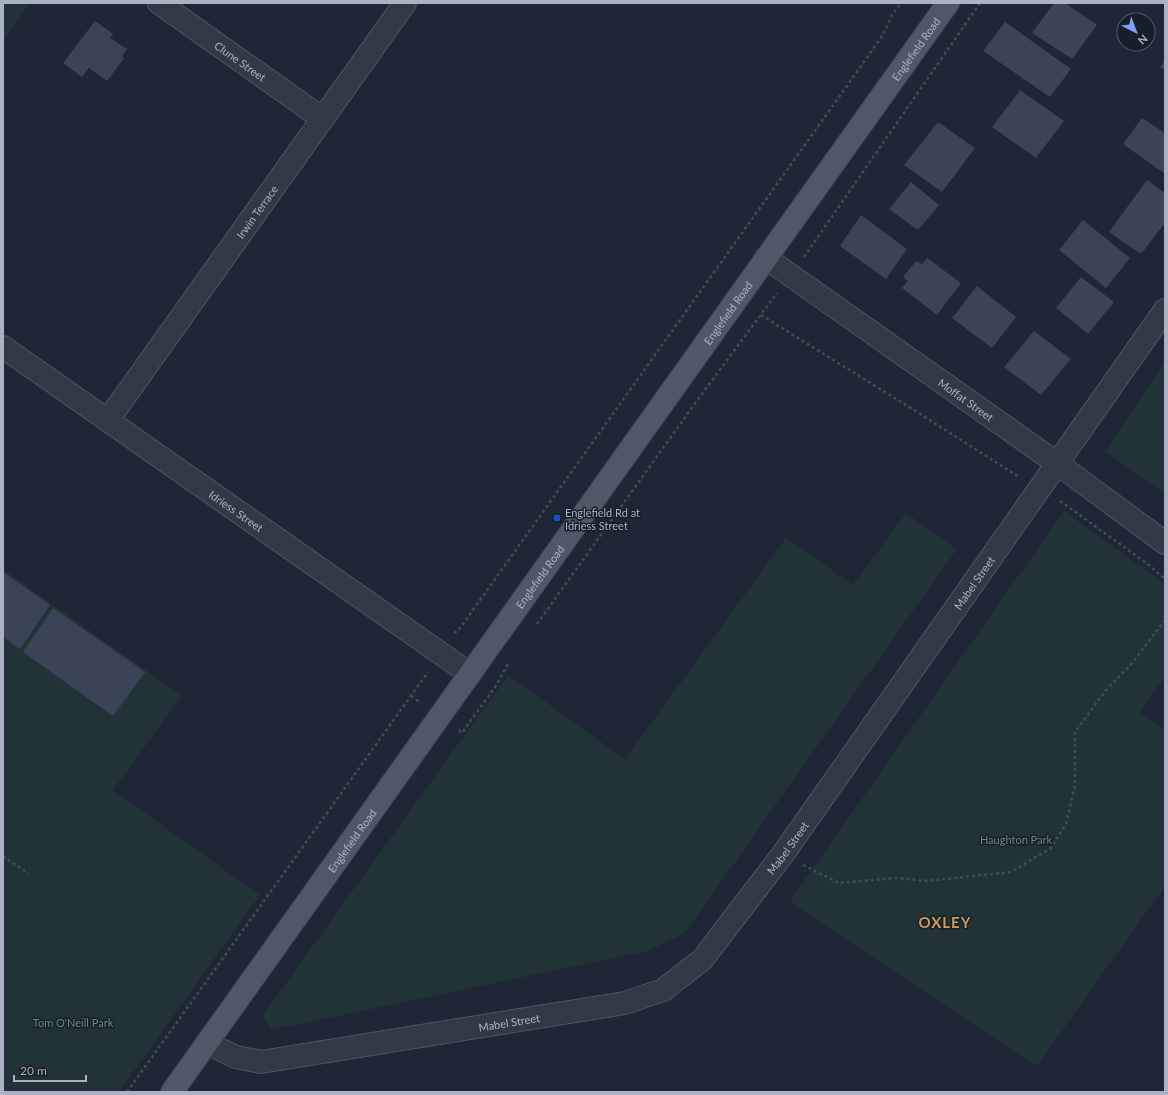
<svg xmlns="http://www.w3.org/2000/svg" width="1168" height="1095" viewBox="0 0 1168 1095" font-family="Lato,sans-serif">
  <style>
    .green { fill: #223337 }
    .building { fill: #3b4356 }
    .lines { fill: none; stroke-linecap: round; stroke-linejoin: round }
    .minor-casing { stroke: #505564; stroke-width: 24 }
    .major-casing { stroke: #3c414f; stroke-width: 24 }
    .path { stroke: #3f4e54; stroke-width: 2.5; stroke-dasharray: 3 3; stroke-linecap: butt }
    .minor { stroke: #333846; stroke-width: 22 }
    .major { stroke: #505766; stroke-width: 22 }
    .transit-dot { fill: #1a4fb4; stroke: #181d2a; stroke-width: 1.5 }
    .labels { text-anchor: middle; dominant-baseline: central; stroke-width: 3; stroke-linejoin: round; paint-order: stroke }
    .street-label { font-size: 11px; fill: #acb2c3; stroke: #181d2a }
    .poi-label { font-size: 11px; fill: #acb2c3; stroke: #181d2a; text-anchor: start }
    .park-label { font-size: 11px; fill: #659275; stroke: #181d2a }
    .district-label { font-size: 15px; font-weight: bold; letter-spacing: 1px; fill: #d09c5a; stroke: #181d2a }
  </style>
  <rect width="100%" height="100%" fill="#1f2635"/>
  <!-- green -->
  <g class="green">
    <polygon points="3,3 30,3 3,42"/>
    <polygon points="1165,361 1165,494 1106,452"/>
    <polygon points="1064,511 1165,584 1165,677 1140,712 1165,729 1165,805 1163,809 1165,811 1165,886 1037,1066 790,901"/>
    <polygon points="906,513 957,549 684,934 647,951 271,1030 263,1015 508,675 625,759 786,538 853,585"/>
    <polygon points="3,569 182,696 113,790 260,895 119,1092 3,1092"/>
  </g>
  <!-- building -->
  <g class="building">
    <polygon points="1054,3 1065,3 1097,25 1072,59 1032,33"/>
    <polygon points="95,21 113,34 110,38 127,49 122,56 124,58 107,81 89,68 82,77 63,63"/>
    <polygon points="1005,22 1071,69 1050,97 983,51"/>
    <polygon points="1165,60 1165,71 1160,67"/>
    <polygon points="1020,90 1064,121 1036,158 992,127"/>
    <polygon points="1142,118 1165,133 1165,174 1123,144"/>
    <polygon points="938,122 975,148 942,192 904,165"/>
    <polygon points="1147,180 1165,193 1165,223 1141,254 1109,232"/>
    <polygon points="911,182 939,205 918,230 889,209"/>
    <polygon points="861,215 907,249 886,279 840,246"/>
    <polygon points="1083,220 1130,258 1106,288 1059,250"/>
    <polygon points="927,258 961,283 937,315 902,288 908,281 903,277 916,261 922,264"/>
    <polygon points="1081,277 1114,302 1088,334 1056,308"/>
    <polygon points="977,286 1016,317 992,348 952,318"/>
    <polygon points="1034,331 1071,359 1041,395 1004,367"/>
    <polygon points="3,572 50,605 20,649 3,637"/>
    <polygon points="53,608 145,672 113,716 23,652"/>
  </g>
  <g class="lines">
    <defs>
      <g id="minor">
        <path id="s1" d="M159,3L323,119"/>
        <path id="s2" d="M766,258L1058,464L1165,543"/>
        <path id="s3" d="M3,347L470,674"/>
        <path id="s4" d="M108,420L405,3"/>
        <path id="s5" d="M207,1043L236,1057L261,1062L625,1003L663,990L702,960L783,854L1165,310"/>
      </g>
      <g id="major">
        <path id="s6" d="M172,1092L948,3"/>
      </g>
    </defs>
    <!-- minor casing -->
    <use href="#minor" class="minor-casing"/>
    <!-- major casing -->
    <use href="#major" class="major-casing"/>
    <!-- path -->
    <g class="path">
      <polyline points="804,257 980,3"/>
      <polyline points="761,315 906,405 1019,477"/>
      <polyline points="1060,501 1149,565 1165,579"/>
      <polyline points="537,624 696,402 777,293"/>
      <polyline points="454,633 458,631 854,76 878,42 886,29 892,15 901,3"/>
      <polyline points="411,696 421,703"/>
      <polyline points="459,730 462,733 495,687 508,664"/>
      <polyline points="3,856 29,874"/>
      <polyline points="803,865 839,883 896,878 927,881 1011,872 1051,848 1066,824 1075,785 1075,732 1106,690 1133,662 1165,620"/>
      <polyline points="127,1092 428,672"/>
    </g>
    <!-- minor -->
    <use href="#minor" class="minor"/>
    <!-- major -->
    <use href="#major" class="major"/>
  </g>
  <!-- markers -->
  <rect class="transit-dot" x="553" y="514" width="8" height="8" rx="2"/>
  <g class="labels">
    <!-- street labels -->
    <g class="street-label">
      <text stroke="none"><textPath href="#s6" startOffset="1281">Englefield Road</textPath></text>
      <text stroke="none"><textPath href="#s1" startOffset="100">Clune Street</textPath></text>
      <text stroke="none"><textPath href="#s4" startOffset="256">Irwin Terrace</textPath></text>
      <text stroke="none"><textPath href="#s6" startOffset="957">Englefield Road</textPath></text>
      <text stroke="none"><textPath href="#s2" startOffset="245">Moffat Street</textPath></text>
      <text stroke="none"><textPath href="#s3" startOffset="285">Idriess Street</textPath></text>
      <text stroke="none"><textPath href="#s6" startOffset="633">Englefield Road</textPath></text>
      <text stroke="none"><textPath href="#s5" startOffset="981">Mabel Street</textPath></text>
      <text stroke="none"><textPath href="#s6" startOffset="309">Englefield Road</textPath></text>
      <text stroke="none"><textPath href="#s5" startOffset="657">Mabel Street</textPath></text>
      <text stroke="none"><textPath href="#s5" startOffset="309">Mabel Street</textPath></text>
    </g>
    <!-- poi labels -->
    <g class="poi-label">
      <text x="565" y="512">Englefield Rd at<tspan x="565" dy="13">Idriess Street</tspan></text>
    </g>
    <!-- park labels -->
    <g class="park-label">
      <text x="1016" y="839">Haughton Park</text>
      <text x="73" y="1022">Tom O'Neill Park</text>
    </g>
    <!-- district labels -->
    <g class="district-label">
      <text x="945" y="922">OXLEY</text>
    </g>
  </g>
  <!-- border -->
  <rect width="1168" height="1095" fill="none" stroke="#acb2c3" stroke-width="8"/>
  <!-- north arrow -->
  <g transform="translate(1136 32) rotate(138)"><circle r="19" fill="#181d2a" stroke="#535967"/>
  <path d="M0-3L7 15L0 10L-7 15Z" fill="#7f9ef5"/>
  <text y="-6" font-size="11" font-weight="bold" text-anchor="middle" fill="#acb2c3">N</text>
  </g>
  <!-- scale -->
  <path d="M14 1075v6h72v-6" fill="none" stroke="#acb2c3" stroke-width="2"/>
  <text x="20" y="1075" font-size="12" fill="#acb2c3" stroke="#181d2a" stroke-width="3" paint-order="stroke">20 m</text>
</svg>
